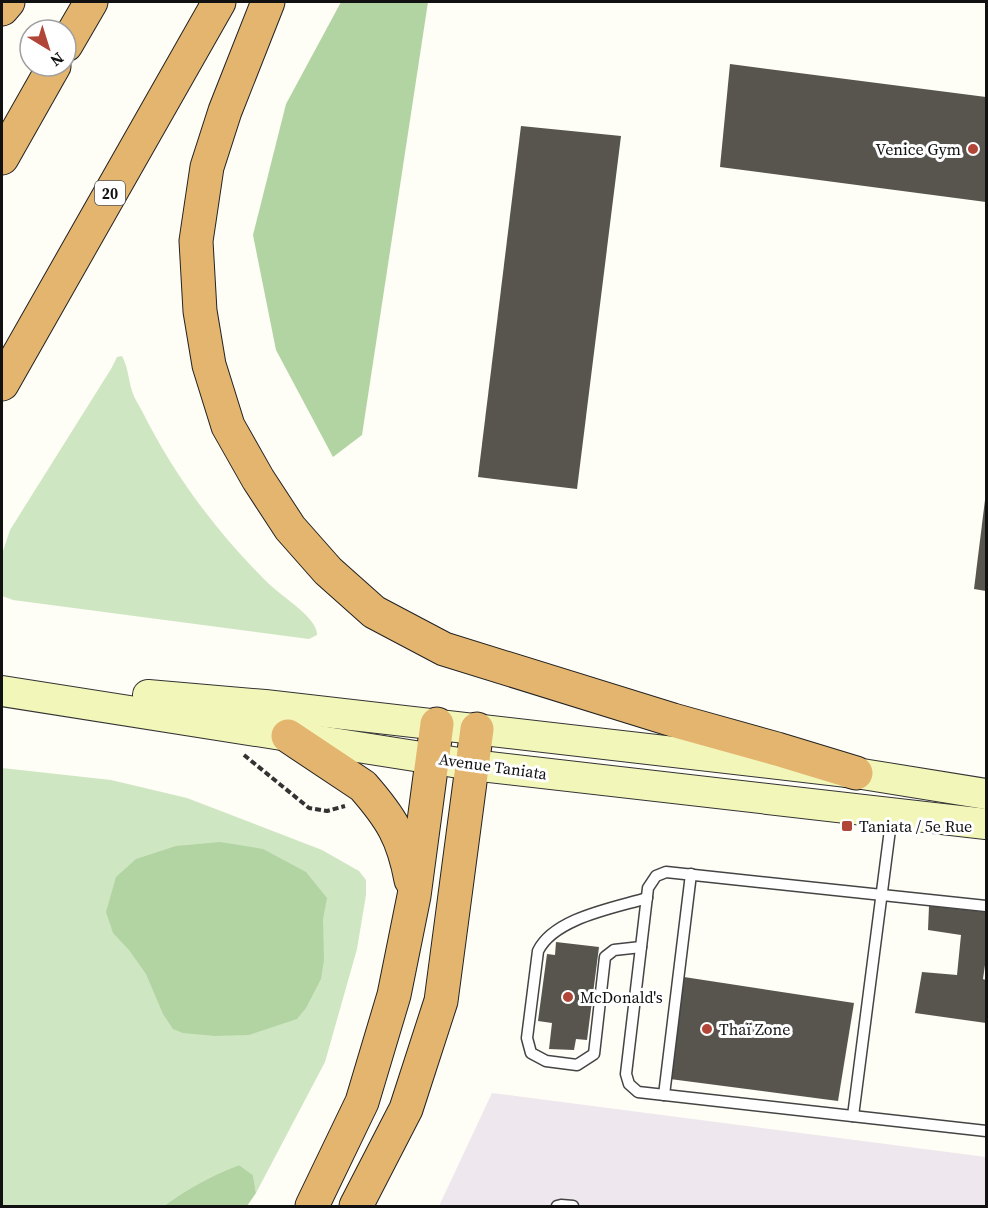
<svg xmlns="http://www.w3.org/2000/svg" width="988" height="1208" viewBox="0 0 988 1208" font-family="'Source Serif 4',serif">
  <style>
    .industrial { fill: #eee7ed }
    .green { fill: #cfe6c2 }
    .forest { fill: #b2d4a3 }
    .building { fill: #58544e }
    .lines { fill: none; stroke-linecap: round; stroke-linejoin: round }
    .lane-casing { stroke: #444; stroke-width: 13 }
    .secondary-casing { stroke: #333; stroke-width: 32 }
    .highway-casing { stroke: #222; stroke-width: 35 }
    .path { stroke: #333; stroke-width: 4; stroke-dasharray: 6 3; stroke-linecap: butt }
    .lane { stroke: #fff; stroke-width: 10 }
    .secondary { stroke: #f3f6b9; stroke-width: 30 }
    .highway { stroke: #e3b56e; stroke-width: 33 }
    .poi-dot { fill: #b14538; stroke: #fff; stroke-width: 2 }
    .labels { text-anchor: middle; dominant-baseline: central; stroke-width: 6; stroke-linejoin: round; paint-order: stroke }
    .shield { fill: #fff; stroke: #585858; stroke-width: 1.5 }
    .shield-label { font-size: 15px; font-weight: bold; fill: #111 }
    .poi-label { font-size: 16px; fill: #111; stroke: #fff; text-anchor: start }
    .street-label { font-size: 16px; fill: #111; stroke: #fff }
  </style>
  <rect width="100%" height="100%" fill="#fefdf6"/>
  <!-- industrial -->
  <polygon class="industrial" points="492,1093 986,1157 986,1206 439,1206"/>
  <!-- green -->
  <g class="green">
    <path d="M122,356C128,367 128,378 132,391C134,398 139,405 142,411C174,475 217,533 269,584C281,596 318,618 317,635L309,639L13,600L2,596V554L10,530L111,369L117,357Z"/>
    <path d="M2,768L111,780L187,798L322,850L359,871L366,880V895L357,949L325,1062L256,1193L253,1175L239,1165C212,1175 187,1189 164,1206H2Z"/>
  </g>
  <!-- forest -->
  <g class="forest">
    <polygon points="341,2 428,2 362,435 333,457 276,350 253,235 286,104"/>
    <polygon points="220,842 263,849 306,872 327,898 323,919 324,960 321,979 306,1008 297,1019 249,1035 215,1036 183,1033 173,1029 163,1014 146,974 129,950 113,933 106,912 116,877 136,859 176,846"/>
    <path d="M239,1165L253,1175L256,1193L247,1206H164C187,1189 212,1175 239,1165Z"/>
  </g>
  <!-- building -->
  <g class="building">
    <polygon points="730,64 986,97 986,202 720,167"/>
    <polygon points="521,126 621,136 577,489 478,477"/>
    <polygon points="985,500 986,500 986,591 974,589"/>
    <polygon points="929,906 986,912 986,958 983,979 986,980 986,1023 915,1013 922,972 957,975 961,935 928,930"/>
    <polygon points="556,942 599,947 587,1040 576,1039 574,1050 549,1049 552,1023 538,1021 547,954 555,955"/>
    <polygon points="684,977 854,1003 838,1101 670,1079"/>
  </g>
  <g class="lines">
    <defs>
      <g id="lane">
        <polyline points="986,906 666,872 656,876 648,888 626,1074 629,1084 638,1092 986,1131"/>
        <path d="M641,947L614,950L605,957L594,1054L577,1065L546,1061L531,1053L527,1038L538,951C554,918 614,908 647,898"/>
        <polyline points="664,1095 691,874"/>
        <polyline points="853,1116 892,814"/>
        <polyline points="557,1206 561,1205 573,1206"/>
      </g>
      <g id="secondary">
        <polyline points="2,691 472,765 986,824"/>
        <polyline points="148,695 265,705 856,773 986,794"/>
      </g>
      <g id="highway">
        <polyline points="268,2 225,111 207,167 196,241 200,311 209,365 228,426 258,479 290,528 328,571 374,612 444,649 673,720 777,749 856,773"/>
        <polyline points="2,9 8,2"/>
        <polyline points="66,45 91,2"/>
        <polyline points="2,158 54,66"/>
        <polyline points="2,384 219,2"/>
        <path d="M288,736L363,786C391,818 403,837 411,880"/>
        <polyline points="312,1206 362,1102 394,995 414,896 437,724"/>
        <polyline points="356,1206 406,1109 441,1001 477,729"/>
      </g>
    </defs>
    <!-- lane casing -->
    <use href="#lane" class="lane-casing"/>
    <!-- secondary casing -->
    <use href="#secondary" class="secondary-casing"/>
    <!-- highway casing -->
    <use href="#highway" class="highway-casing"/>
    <!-- path -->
    <polyline class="path" points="244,755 309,808 327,811 345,806"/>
    <!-- lane -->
    <use href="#lane" class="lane"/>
    <!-- secondary -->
    <use href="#secondary" class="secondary"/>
    <!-- highway -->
    <use href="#highway" class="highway"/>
  </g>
  <!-- markers -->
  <g class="poi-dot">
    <circle cx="973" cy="149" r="6"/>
    <rect x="841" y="820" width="12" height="12" rx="3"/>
    <circle cx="568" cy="997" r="6"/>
    <circle cx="707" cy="1029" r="6"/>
  </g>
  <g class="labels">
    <!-- shield labels -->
    <rect class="shield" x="95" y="181" width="30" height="24" rx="4.5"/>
    <g class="shield-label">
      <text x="110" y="193">20</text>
    </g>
    <!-- poi labels -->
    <g class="poi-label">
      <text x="961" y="149" text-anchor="end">Venice Gym</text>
      <text x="859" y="826">Taniata / 5e Rue</text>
      <text x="580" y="997">McDonald's</text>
      <text x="719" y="1029">Thaï Zone</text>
    </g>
    <!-- street labels -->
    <g class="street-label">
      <text transform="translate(493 766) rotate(8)">Avenue Taniata</text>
    </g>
  </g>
  <!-- border -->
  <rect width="988" height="1208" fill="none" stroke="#111111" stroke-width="6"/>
  <!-- north arrow -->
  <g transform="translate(48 48) rotate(142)"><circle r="28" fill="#ffffff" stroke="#a0a0a0" stroke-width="1.5"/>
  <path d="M0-4.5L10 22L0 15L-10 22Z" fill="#b14538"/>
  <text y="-9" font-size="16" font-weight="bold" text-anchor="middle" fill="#111111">N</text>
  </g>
</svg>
